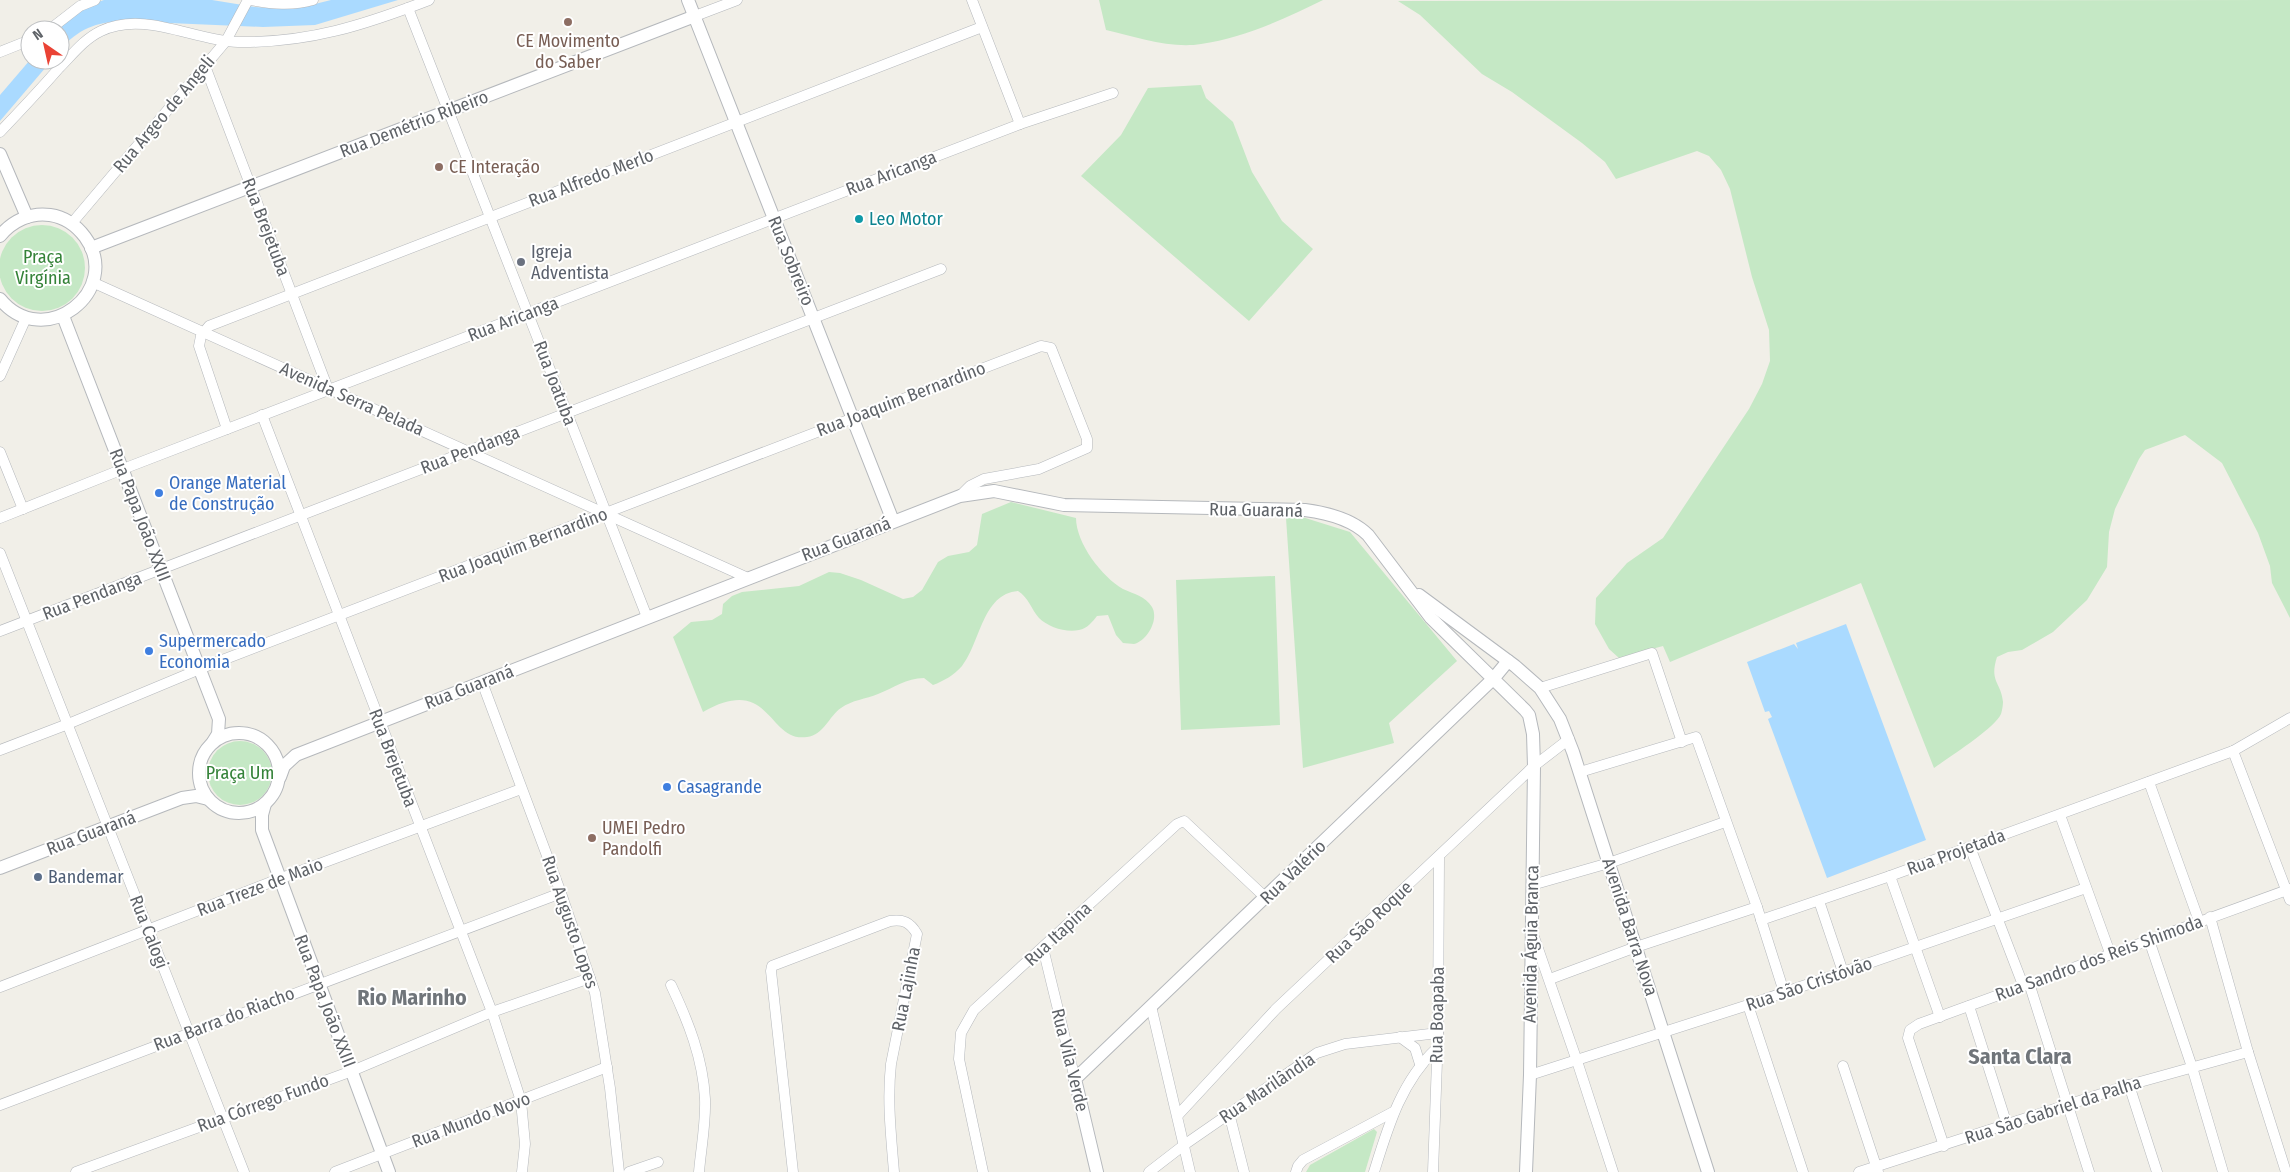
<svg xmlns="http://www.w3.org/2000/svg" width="2290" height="1172" viewBox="0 0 2290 1172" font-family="'Fira Sans Condensed',sans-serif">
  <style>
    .green { fill: #c5e8c5 }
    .water { fill: #aadaff }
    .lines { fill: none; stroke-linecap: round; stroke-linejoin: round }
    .minor-casing { stroke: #b5b8bc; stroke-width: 11 }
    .tertiary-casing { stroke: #b5b8bc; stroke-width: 14 }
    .minor { stroke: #fff; stroke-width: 10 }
    .tertiary { stroke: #fff; stroke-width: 12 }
    .education-dot { fill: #8d6e63; stroke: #fff; stroke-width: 2 }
    .culture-dot { fill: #0f9aa8; stroke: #fff; stroke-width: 2 }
    .worship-dot { fill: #6b7280; stroke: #fff; stroke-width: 2 }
    .shop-dot { fill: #3f7fe0; stroke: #fff; stroke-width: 2 }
    .service-dot { fill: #5c6f8a; stroke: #fff; stroke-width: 2 }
    .labels { text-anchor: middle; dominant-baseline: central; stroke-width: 4; stroke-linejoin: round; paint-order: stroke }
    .education-label { font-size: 18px; fill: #785e54; stroke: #fff; text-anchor: start }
    .street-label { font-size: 18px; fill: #5f6368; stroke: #fff }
    .culture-label { font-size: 18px; fill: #0d838f; stroke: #fff; text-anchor: start }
    .worship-label { font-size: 18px; fill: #5b616d; stroke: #fff; text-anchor: start }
    .park-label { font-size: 18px; fill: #348238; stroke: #fff }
    .shop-label { font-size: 18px; fill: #366cbe; stroke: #fff; text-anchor: start }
    .service-label { font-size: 18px; fill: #4e5e75; stroke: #fff; text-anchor: start }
    .district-label { font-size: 22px; font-weight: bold; fill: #70757a; stroke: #fff }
  </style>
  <rect width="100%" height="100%" fill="#f1efe8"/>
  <!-- green -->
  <g class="green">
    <path d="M1099,0H1323C1285,19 1243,38 1201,44C1172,49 1135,37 1106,30Z"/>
    <path d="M2290,0V618L2272,583L2270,566L2258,533L2222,463L2185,435L2145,450L2139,459L2115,509L2109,532L2107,567L2087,600L2053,632L2022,650L2008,652L1997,657C1989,682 2001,682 2003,702C2003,705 2002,711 2001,714C1994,729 1949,757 1934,768L1861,583L1670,662L1663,646L1619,658L1609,649L1595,624L1596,598L1627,563L1663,538L1749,409L1762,384L1770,361L1769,330L1752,277L1730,189L1721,170L1709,156L1697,151L1616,179L1605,162L1582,143L1512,92L1482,74L1420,15L1398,1Z"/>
    <polygon points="1201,85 1206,98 1233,122 1252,172 1282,221 1313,249 1249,321 1081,176 1121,135 1148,88"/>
    <circle cx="42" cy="268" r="43"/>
    <path d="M1011,502L1076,518C1076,543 1102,577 1123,589C1134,594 1145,596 1152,607C1159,619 1148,640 1134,644C1131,644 1126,643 1123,643L1116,635L1108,615L1097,616C1093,621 1087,629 1079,630C1066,633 1048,627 1039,618C1031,609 1029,598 1018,591C982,594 981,642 962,666C954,675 944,681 933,685L924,678C906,678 894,688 878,694C866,699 852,700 841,708C829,716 824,735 807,737C767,743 772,673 703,712L673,637L691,622L712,620L722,614L723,604L732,596L742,592L799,586L829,572L840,573L861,580L903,599L913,597L922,590L938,562L948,556L969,552L977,545L982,514Z"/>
    <polygon points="1299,516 1350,532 1457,661 1389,723 1394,743 1303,768 1286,518"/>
    <polygon points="1275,576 1280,725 1181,730 1176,580"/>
    <circle cx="240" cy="773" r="32"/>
    <polygon points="1374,1129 1377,1132 1365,1172 1306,1172 1310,1165"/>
  </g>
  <!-- water -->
  <g class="water">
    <path d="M104,0H212L255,7L283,9L299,8L331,0H398L315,25L263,27L123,21C96,22 78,29 60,50V30H56L86,6Z"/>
    <polygon points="30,60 52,60 0,121 0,95"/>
    <polygon points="1846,624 1926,840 1827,878 1768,719 1772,717 1769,711 1765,712 1747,662 1794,644 1798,649 1796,643"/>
  </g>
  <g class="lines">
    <defs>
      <g id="minor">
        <path d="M251,0C272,4 292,6 313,0"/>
        <polyline points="972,0 1020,124"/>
        <polyline points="408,8 647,617"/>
        <polyline points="695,16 737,0"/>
        <polyline points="49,30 80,6 95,0"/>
        <polyline points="0,52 30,40"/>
        <polyline points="205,66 328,389"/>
        <path d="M0,132C20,111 40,90 59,68C72,55 84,39 101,31C145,10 194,41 238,42C309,43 364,25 429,0"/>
        <polyline points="72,223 226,41 248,0"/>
        <polyline points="92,282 748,578"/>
        <polyline points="0,376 26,318"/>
        <polyline points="262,415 492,1012 521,1101 525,1144 522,1172"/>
        <polyline points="227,429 199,346 201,336 209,326 982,27"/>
        <polyline points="0,452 23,509"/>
        <polyline points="0,518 123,469 1020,124 1113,93"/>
        <polyline points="0,553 244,1172"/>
        <polyline points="0,631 941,269"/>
        <polyline points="482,682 561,893 595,993 610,1088 619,1172"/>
        <polyline points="1540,688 1652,653 1682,742"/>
        <polyline points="0,750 68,724 212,664 1041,346 1051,348 1087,439 1087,448 1039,469 984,479 970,486 960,496"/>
        <polyline points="2233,751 2290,900"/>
        <polyline points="1580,772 1696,737 1757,907 1784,992"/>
        <polyline points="2149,782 2199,921"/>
        <polyline points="2060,815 2110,953"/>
        <polyline points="1970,847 2023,985"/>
        <polyline points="1890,876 1940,1017"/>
        <polyline points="1532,885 1609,863 1725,822"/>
        <polyline points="1819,901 1843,972"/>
        <polyline points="2210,917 2248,1052 2286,1172"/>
        <polyline points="1761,920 1890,876 2233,751 2290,718"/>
        <polyline points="1534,937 1577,1061 1613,1172"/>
        <polyline points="2149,940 2192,1067 2223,1172"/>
        <polyline points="1043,948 1075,1079"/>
        <polyline points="1550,979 1636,947 1757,907"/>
        <polyline points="2029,983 2089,1172"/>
        <path d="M671,985C688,1021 703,1058 705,1099C706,1123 701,1148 699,1172"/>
        <polyline points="0,987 279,879 521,789"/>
        <polyline points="1748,1005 1803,1172"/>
        <polyline points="1151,1006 1190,1172"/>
        <polyline points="1969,1006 2007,1125"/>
        <polyline points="1400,1037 1415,1048 1420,1064"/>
        <polyline points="1843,1066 1878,1172"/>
        <polyline points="1530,1075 1748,1005 2086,888"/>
        <polyline points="2129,1085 2157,1172"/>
        <polyline points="0,1105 561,893"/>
        <polyline points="1229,1113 1244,1172"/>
        <polyline points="1178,1115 1276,1009 1534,766 1569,739"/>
        <polyline points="1944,1146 1908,1038 1910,1030 1919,1024 2290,889"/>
        <polyline points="76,1172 352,1071 492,1012 590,978"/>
        <polyline points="335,1172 607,1067"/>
        <polyline points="629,1172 658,1162"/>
        <path d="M793,1172L771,971L772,966L890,921C903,919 910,922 917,934L891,1064C887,1100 891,1135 894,1172"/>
        <polyline points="983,1172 959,1059 961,1033 974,1010 1177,824 1184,821 1266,898"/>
        <polyline points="1149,1172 1184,1145 1317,1053 1345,1044 1438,1033"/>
        <polyline points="1296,1172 1298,1166 1303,1160 1393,1112"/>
        <path d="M1374,1172C1388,1127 1401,1082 1436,1049"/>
        <polyline points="1433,1172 1438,1033 1439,858"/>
        <polyline points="1859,1172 2129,1085 2248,1052"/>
      </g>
      <g id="tertiary">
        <polyline points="688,0 893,521"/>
        <polyline points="0,154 27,217"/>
        <path d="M0,236C12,221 31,212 50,215C64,217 76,225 85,237C124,290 44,353 0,299"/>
        <polyline points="91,248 695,16"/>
        <polyline points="63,316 219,719 218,734 213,742"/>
        <polyline points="1419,595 1515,666 1540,688 1560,719 1573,752 1708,1172"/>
        <circle cx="239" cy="773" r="40"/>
        <path d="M280,777L284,766L296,755L960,496L994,491L1064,505L1305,510C1328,513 1352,519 1368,535L1431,618L1525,710L1529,715L1533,734L1534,766L1530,1075L1526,1172"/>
        <polyline points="265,804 262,815 262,830 389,1172"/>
        <polyline points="0,868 182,798 196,796 208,799"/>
        <polyline points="1097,1172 1075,1079 1494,678 1508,661"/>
      </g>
    </defs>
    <!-- minor casing -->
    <use href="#minor" class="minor-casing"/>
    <!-- tertiary casing -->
    <use href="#tertiary" class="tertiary-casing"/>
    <!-- minor -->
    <use href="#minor" class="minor"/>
    <!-- tertiary -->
    <use href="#tertiary" class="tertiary"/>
  </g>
  <!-- markers -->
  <g class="education-dot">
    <circle cx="568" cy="22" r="5"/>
    <circle cx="439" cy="167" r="5"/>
    <circle cx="592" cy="838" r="5"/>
  </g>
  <circle class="culture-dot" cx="859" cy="219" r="5"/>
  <circle class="worship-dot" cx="521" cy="262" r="5"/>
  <g class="shop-dot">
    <circle cx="159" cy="493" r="5"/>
    <circle cx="149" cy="651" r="5"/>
    <circle cx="667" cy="787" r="5"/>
  </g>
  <circle class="service-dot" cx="38" cy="877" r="5"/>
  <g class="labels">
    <!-- education labels -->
    <g class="education-label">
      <text x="568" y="41" text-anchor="middle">CE Movimento<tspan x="568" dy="21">do Saber</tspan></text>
      <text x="449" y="167">CE Interação</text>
      <text x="602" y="828">UMEI Pedro<tspan x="602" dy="21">Pandolfi</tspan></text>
    </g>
    <!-- street labels -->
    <g class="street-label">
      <text transform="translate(164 114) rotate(-50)">Rua Argeo de Angeli</text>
      <text transform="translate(414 124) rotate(-21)">Rua Demétrio Ribeiro</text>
      <text transform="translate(891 173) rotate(-21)">Rua Aricanga</text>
      <text transform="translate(591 178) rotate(-21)">Rua Alfredo Merlo</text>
      <text transform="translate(266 227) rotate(69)">Rua Brejetuba</text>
      <text transform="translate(791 261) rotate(68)">Rua Sobreiro</text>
      <text transform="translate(513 319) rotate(-21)">Rua Aricanga</text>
      <text transform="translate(555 383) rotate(69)">Rua Joatuba</text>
      <text transform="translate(352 399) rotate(24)">Avenida Serra Pelada</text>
      <text transform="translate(901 399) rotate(-21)">Rua Joaquim Bernardino</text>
      <text transform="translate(470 450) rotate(-21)">Rua Pendanga</text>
      <text transform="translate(1256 510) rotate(1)">Rua Guaraná</text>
      <text transform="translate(140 515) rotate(69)">Rua Papa João XXIII</text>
      <text transform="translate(846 539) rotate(-21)">Rua Guaraná</text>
      <text transform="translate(523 545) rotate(-21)">Rua Joaquim Bernardino</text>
      <text transform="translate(92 596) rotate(-21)">Rua Pendanga</text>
      <text transform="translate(469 687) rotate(-21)">Rua Guaraná</text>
      <text transform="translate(393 758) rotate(69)">Rua Brejetuba</text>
      <text transform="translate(91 833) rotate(-21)">Rua Guaraná</text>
      <text transform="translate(1956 852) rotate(-20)">Rua Projetada</text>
      <text transform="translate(1293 872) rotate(-44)">Rua Valério</text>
      <text transform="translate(260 887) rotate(-21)">Rua Treze de Maio</text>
      <text transform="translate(570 922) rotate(71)">Rua Augusto Lopes</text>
      <text transform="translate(1369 922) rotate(-43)">Rua São Roque</text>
      <text transform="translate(1630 927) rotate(72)">Avenida Barra Nova</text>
      <text transform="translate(149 932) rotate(69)">Rua Calogi</text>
      <text transform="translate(1058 934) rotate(-43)">Rua Itapina</text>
      <text transform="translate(1531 944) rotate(-89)">Avenida Águia Branca</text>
      <text transform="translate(2099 958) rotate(-20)">Rua Sandro dos Reis Shimoda</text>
      <text transform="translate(1809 984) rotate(-19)">Rua São Cristóvão</text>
      <text transform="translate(906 989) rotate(-79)">Rua Lajinha</text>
      <text transform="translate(325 1001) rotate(69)">Rua Papa João XXIII</text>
      <text transform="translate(1437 1015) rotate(-89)">Rua Boapaba</text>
      <text transform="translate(224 1019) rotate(-21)">Rua Barra do Riacho</text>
      <text transform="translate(1070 1060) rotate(76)">Rua Vila Verde</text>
      <text transform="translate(1267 1088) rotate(-34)">Rua Marilândia</text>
      <text transform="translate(263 1103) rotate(-20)">Rua Córrego Fundo</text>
      <text transform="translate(2053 1110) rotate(-18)">Rua São Gabriel da Palha</text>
      <text transform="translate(471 1120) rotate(-21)">Rua Mundo Novo</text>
    </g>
    <!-- culture labels -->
    <g class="culture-label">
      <text x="869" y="219">Leo Motor</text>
    </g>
    <!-- worship labels -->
    <g class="worship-label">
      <text x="531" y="252">Igreja<tspan x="531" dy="21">Adventista</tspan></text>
    </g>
    <!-- park labels -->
    <g class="park-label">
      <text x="43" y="257">Praça<tspan x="43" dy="21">Virgínia</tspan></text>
      <text x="240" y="773">Praça Um</text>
    </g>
    <!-- shop labels -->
    <g class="shop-label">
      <text x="169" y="483">Orange Material<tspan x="169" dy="21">de Construção</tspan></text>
      <text x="159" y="641">Supermercado<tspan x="159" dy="21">Economia</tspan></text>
      <text x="677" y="787">Casagrande</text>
    </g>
    <!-- service labels -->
    <g class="service-label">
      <text x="48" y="877">Bandemar</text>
    </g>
    <!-- district labels -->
    <g class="district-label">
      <text x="412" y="997">Rio Marinho</text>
      <text x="2020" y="1056">Santa Clara</text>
    </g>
  </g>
  <!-- north arrow -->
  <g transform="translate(45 45) rotate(326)"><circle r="24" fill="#ffffff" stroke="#bfc1c3"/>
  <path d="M0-4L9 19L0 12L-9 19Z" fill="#ea4335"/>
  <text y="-8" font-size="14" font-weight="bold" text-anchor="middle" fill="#5f6368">N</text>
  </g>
</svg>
